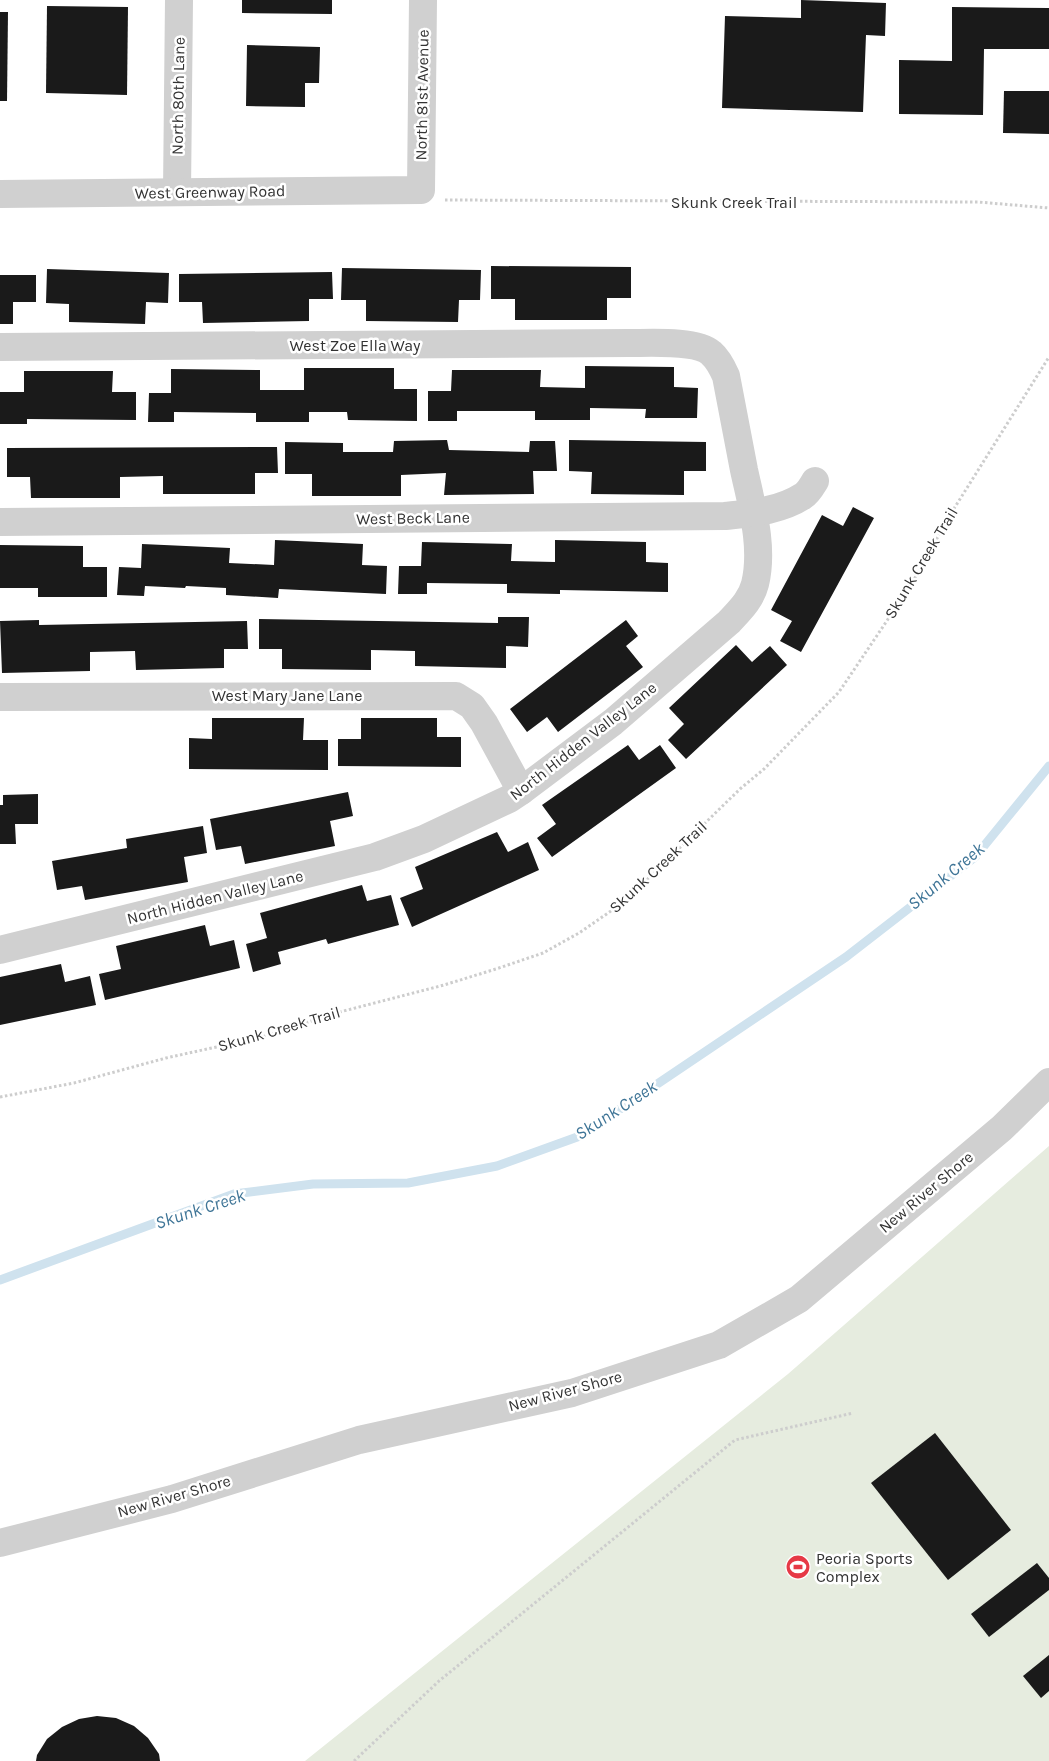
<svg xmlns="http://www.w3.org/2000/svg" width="1049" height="1761" viewBox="0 0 1049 1761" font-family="Karla,sans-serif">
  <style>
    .green { fill: #e6ecdf }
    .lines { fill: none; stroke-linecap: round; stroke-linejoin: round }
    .stream { stroke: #cfe2ee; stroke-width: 9 }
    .building { fill: #1a1a1a }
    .path { stroke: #cdcdcd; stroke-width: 3; stroke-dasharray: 2.5 2.5; stroke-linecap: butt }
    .minor { stroke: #d0d0d0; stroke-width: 28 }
    .labels { text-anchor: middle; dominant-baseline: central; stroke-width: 5; stroke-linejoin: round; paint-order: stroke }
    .street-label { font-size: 16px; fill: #333; stroke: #fff }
    .poi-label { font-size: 16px; fill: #333; stroke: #fff; text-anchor: start }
    .water-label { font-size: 18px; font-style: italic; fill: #3f7597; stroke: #fff }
  </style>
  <rect width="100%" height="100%" fill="#fff"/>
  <!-- green -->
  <polygon class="green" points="1049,1146 1049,1761 305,1761 788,1374"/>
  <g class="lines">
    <!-- stream -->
    <polyline class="stream" points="0,1280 234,1194 313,1184 408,1183 497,1166 580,1136 846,957 975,857 1049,766"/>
  </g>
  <!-- building -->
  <g class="building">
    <polygon points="242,0 332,0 332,14 242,13"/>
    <polygon points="801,0 886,3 885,36 866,35 863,112 722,108 725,16 801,18"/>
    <polygon points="47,6 128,7 127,95 46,93"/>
    <polygon points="952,7 1049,8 1049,49 984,49 983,115 899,114 899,60 952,61"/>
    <polygon points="0,12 8,12 7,101 0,101"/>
    <polygon points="247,45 320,47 319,83 305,83 305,107 246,106"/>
    <polygon points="1004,91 1049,91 1049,134 1003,133"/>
    <polygon points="491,266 631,267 631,298 607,298 607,320 515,320 515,299 491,299"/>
    <polygon points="342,268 481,270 480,300 459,300 458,322 366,321 366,300 341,300"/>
    <polygon points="47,269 169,273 168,303 146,302 145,324 69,322 69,304 46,303"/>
    <polygon points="332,272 333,299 309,299 309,321 203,323 202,302 179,302 179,274"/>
    <polygon points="0,275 36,275 36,302 13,302 13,324 0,324"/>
    <polygon points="585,366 674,367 674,387 698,388 697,418 645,418 646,409 590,408 590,420 535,420 535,411 457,411 457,421 428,421 428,391 451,391 452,370 541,370 540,387 585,388"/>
    <polygon points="304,368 394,368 394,389 417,389 417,421 348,420 347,412 309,412 309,422 256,422 256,413 174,412 174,422 148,422 149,393 171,393 171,369 260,370 260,390 304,390"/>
    <polygon points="24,371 113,371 112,392 136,392 136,420 27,419 27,424 0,424 0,392 24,392"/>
    <polygon points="447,440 449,450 529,452 530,441 555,441 557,471 533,471 534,494 444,495 446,473 401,475 401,496 312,496 312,474 285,474 285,442 343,443 343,452 393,452 394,441"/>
    <polygon points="569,440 706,442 706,471 684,471 684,495 591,494 592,472 569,471"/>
    <polygon points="277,447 278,473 255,473 255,494 163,494 163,476 120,477 120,498 31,498 30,477 7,477 7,448"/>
    <polygon points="853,507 874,518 801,652 780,641 792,621 771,610 822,515 843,526"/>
    <polygon points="275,540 363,544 362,565 387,566 386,594 279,589 278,598 226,595 226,588 186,586 185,588 145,586 144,596 117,595 119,567 141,568 142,544 230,548 229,563 274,565"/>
    <polygon points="555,540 646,542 646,562 668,563 668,592 560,590 560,594 507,593 507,584 427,583 427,594 398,594 399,566 421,566 422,542 512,544 511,561 555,562"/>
    <polygon points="0,545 83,546 83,567 107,567 107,597 38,597 38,588 0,588"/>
    <polygon points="498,617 529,617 528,647 506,646 506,668 415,666 415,651 371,650 371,670 282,669 282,649 259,649 259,619 498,623"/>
    <polygon points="39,620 39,625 247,621 248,649 224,649 224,668 136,670 135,651 90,652 90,671 2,673 0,621"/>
    <polygon points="626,620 638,636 626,646 643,667 558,732 547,717 527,732 510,709"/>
    <polygon points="736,645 752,662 770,646 787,665 686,759 668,740 684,724 669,708"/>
    <polygon points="212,718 304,718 303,740 328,740 328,770 189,769 189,738 212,739"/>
    <polygon points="361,718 437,718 437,737 461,737 461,767 338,766 338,739 361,739"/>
    <polygon points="628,745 639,760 660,745 676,768 552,857 537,838 556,824 542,805"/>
    <polygon points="348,792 353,816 330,821 335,846 245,864 241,846 216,850 210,819"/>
    <polygon points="38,794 38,824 15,824 16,844 0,844 0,805 3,805 3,795"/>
    <polygon points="203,826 207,853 184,857 188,882 85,900 82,886 57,890 52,861 127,848 126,839"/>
    <polygon points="497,832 508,852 528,842 539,870 412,927 400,898 423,889 415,867"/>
    <polygon points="362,885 367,901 391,895 399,925 328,944 326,939 278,952 281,964 253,972 246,944 267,938 260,913"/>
    <polygon points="205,925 210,946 234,940 240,968 105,1000 99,974 121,969 116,946"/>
    <polygon points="61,964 65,982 90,976 96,1005 0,1025 0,977"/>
    <polygon points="935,1433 1011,1530 948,1580 871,1483"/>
    <polygon points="1037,1563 1049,1578 1049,1590 989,1637 971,1614"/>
    <polygon points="1049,1655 1049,1691 1041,1698 1023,1676"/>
    <polygon points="97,1716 116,1718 134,1726 148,1738 159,1754 160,1761 36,1761 37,1755 47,1739 62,1727 79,1719"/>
  </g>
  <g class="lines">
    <!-- path -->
    <g class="path">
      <polyline points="445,200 978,202 1049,208"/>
      <polyline points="0,1097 74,1083 166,1058 262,1037 336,1013 444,985 496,969 543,953 579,933 624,902 740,789 764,769 839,692 911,585 950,515 1049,357"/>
      <polyline points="354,1761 439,1681 735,1440 853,1413"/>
    </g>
    <!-- minor -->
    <g class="minor">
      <polyline points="177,192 179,0"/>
      <polyline points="0,194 421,190 423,0"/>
      <path d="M0,347L630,343C649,343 697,340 711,353C718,359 722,367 726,376C732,407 738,439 744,470C752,507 764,547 755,584C751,600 739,611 729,622L613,722L521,791L509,799L424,839L375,857L0,950"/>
      <path d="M0,522L725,516C751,513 780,511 803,496C808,493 812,486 815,481"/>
      <polyline points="0,697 456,696 472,706 484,723 521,791"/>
      <polyline points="0,1543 172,1499 359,1440 572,1393 719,1345 799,1299 1002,1128 1049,1082"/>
    </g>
  </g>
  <!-- icons -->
  <defs>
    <symbol id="stadium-disc" viewBox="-11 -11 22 22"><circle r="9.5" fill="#e63946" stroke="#fff"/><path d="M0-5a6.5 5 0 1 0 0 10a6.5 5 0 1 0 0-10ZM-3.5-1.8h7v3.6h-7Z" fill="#fff"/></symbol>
  </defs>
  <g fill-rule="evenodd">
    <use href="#stadium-disc" x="784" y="1553" width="28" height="28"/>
  </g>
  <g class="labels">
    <!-- street labels -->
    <g class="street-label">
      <text transform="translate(422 95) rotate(-89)">North 81st Avenue</text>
      <text transform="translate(178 96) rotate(-89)">North 80th Lane</text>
      <text transform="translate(210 192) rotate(-1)">West Greenway Road</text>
      <text x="734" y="202">Skunk Creek Trail</text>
      <text x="355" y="345">West Zoe Ella Way</text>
      <text transform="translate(413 518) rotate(-1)">West Beck Lane</text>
      <text transform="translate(921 563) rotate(-59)">Skunk Creek Trail</text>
      <text x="287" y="695">West Mary Jane Lane</text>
      <text transform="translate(583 741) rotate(-38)">North Hidden Valley Lane</text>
      <text transform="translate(658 867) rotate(-43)">Skunk Creek Trail</text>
      <text transform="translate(215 897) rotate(-14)">North Hidden Valley Lane</text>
      <text transform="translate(279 1029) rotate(-16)">Skunk Creek Trail</text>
      <text transform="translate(926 1192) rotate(-40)">New River Shore</text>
      <text transform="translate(565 1391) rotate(-15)">New River Shore</text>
      <text transform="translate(174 1496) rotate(-16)">New River Shore</text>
    </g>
    <!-- poi labels -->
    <g class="poi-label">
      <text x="816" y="1558">Peoria Sports<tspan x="816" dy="18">Complex</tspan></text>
    </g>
    <!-- water labels -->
    <g class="water-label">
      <text transform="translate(946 876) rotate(-40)">Skunk Creek</text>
      <text transform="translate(616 1110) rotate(-33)">Skunk Creek</text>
      <text transform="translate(200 1209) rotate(-18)">Skunk Creek</text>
    </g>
  </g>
</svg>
